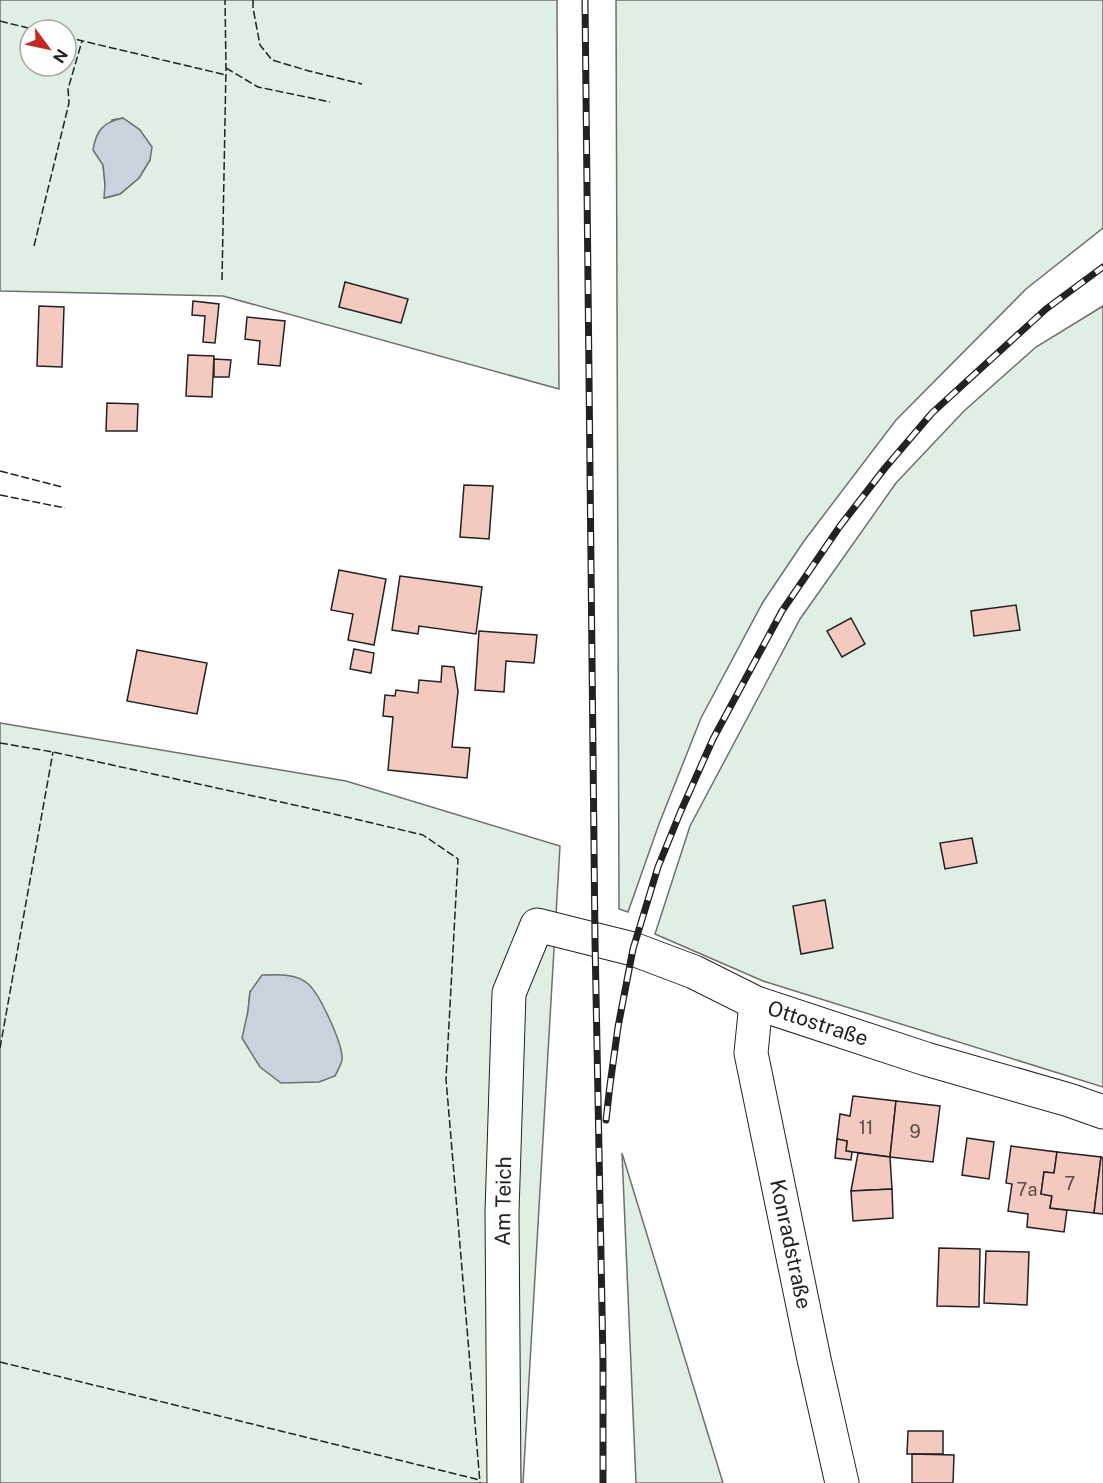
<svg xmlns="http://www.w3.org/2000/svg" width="1103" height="1483" viewBox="0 0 1103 1483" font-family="'Public Sans',sans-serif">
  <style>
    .green { fill: #e0efe3; stroke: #6f6f6f; stroke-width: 1.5; fill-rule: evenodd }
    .water { fill: #c7d3dd; stroke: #6f6f6f; stroke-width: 1.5 }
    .building { fill: #f3c9c0; stroke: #222; stroke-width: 1.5 }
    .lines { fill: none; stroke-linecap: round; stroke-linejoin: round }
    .minor-casing { stroke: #222; stroke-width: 35 }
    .minor { stroke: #fff; stroke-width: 33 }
    .rail-casing { stroke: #222; stroke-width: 7 }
    .rail { stroke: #fff; stroke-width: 4.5; stroke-dasharray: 14; stroke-linecap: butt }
    .fence { stroke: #222; stroke-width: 1.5; stroke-dasharray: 8 3; stroke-linecap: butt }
    .labels { text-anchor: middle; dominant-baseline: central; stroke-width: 4.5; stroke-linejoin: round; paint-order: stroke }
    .number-label { font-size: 18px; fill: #564c4a }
    .street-label { font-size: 21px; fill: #222; stroke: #fff }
  </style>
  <rect width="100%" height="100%" fill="#fff"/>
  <!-- green -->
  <g class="green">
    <path d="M0,0H557L559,389L223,296L0,291ZM30,30H66V66H30ZM123,118L140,130L150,160L139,178L120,194L105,198V184L103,164L112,120Z"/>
    <polygon points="616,0 1103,0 1103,228 1026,289 896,420 804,541 763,602 701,718 659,824 628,912 619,909"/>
    <polygon points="1103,306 1103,1087 763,981 655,934 690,826 800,619 896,483 964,411 1036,347"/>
    <path d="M0,723L346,781L560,846L523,1483H0ZM250,992L319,1082L248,1011Z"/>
    <polygon points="622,1153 723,1483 636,1483"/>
  </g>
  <!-- water -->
  <g class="water">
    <path d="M123,118L140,130L152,147L150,160L139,178L120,194L104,198L105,184L103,165L93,150C96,131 103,122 123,118Z"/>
    <path d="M262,975C277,975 295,973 307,983C319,992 343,1044 342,1059C342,1064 337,1071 335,1076L319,1082L281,1083L260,1067L242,1038L248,1011L250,992Z"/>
  </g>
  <!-- building -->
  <g class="building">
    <polygon points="345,282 408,299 401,323 339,307"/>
    <polygon points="193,301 219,304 215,343 203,342 205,316 192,315"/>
    <polygon points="39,306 64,307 62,367 37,366"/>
    <polygon points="247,317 285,321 280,366 258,364 260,341 245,339"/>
    <polygon points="188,355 214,356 212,397 186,396"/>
    <polygon points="214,359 231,360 229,377 214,377"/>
    <polygon points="107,403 138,404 137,431 106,431"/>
    <polygon points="464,485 493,486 489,539 460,537"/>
    <polygon points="339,570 386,579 374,645 348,640 353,614 331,610"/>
    <polygon points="400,576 482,587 476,634 419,626 418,634 392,630"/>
    <polygon points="1016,605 1020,630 974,636 971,611"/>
    <polygon points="851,618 865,644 842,657 827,631"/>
    <polygon points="479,631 537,635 534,663 506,661 504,692 475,690"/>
    <polygon points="354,649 374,653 371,673 350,669"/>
    <polygon points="137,650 207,663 197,714 127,701"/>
    <polygon points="442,666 454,667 458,691 452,747 470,748 467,778 388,770 393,717 383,716 385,695 395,696 396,690 418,693 419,680 441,682"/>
    <polygon points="972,838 977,863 945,869 940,843"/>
    <polygon points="825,900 833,948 801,954 793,906"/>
    <polygon points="853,1096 896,1101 890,1157 846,1151 847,1141 837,1139 840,1114 850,1116"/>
    <polygon points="896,1101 940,1106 933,1162 890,1157"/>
    <polygon points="967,1138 994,1142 989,1179 962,1175"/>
    <polygon points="837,1139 847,1141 846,1151 852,1152 851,1160 835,1158"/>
    <polygon points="1011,1146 1057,1152 1054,1173 1044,1172 1041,1194 1052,1196 1050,1208 1067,1210 1064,1232 1027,1227 1028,1214 1008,1211 1012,1184 1006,1183"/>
    <polygon points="1057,1152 1101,1157 1094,1213 1050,1208 1052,1196 1041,1194 1044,1172 1054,1173"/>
    <polygon points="858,1153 890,1157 892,1189 851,1191"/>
    <polygon points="1101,1157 1103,1158 1103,1214 1094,1213"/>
    <polygon points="892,1189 893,1218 853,1221 851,1191"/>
    <polygon points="939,1248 980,1249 979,1307 937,1306"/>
    <polygon points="986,1251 1029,1252 1027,1305 984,1303"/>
    <polygon points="908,1431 943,1431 943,1454 907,1454"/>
    <polygon points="912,1454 954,1455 953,1483 912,1483"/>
  </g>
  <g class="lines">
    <defs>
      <g id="minor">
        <polyline points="756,1003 751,1053 814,1359 842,1483"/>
        <polyline points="504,1483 502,1212 509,993 537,925 633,949 694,972 756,1003 926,1059 1069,1100 1103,1112"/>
      </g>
    </defs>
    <!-- minor casing -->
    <use href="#minor" class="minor-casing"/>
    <!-- minor -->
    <use href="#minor" class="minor"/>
    <defs>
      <g id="rail">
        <polyline points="585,0 595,940 603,1361 603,1483"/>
        <polyline points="606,1120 610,1085 618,1027 633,949 658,867 680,813 713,739 782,611 840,526 885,468 932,413 1046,309 1103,267"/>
      </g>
    </defs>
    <!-- rail casing -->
    <use href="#rail" class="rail-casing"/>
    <!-- rail -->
    <use href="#rail" class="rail"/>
    <!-- fence -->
    <g class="fence">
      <polyline points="253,0 253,8 260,45 272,60 309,71 362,84"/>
      <polyline points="0,21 36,30"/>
      <polyline points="66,37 226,75"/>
      <polyline points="226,68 258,87 330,102"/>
      <polyline points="34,246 69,103 68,89 82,41"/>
      <polyline points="222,280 226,68 225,0"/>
      <polyline points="0,471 62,487"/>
      <polyline points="0,495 65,508"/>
      <polyline points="0,743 53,752 308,808 423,835 458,859 446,1079 480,1483"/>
      <polyline points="0,1048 53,752"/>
      <polyline points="0,1362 480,1480"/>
    </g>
  </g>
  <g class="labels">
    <!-- number labels -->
    <g class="number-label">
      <text x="866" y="1127">11</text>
      <text x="915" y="1131">9</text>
      <text x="1070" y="1183">7</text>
      <text x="1027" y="1189">7a</text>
    </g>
    <!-- street labels -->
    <g class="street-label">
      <text transform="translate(818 1023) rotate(18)">Ottostraße</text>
      <text transform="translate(503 1201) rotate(-89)">Am Teich</text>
      <text transform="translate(791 1244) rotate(78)">Konradstraße</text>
    </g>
  </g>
  <!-- north arrow -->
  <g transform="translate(48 48) rotate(123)"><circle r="28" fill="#ffffff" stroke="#a7a7a7" stroke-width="1.5"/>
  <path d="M0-4.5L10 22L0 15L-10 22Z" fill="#c62828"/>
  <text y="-9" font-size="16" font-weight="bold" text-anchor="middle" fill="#222222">N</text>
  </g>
</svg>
